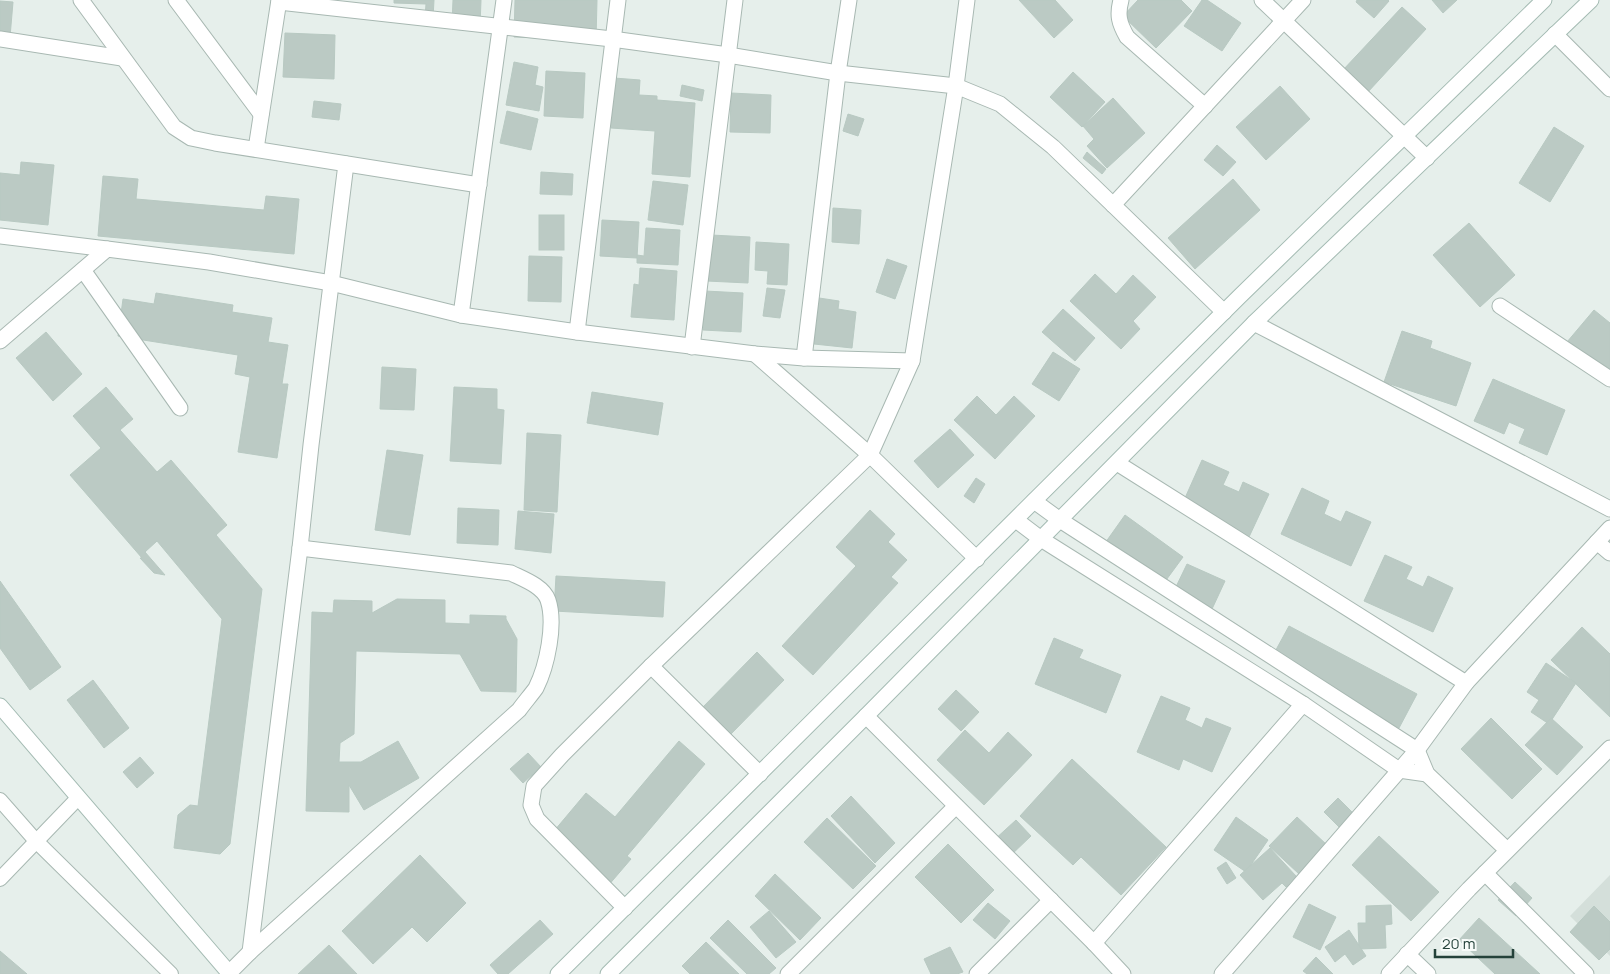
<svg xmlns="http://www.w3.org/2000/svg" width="1610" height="974" viewBox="0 0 1610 974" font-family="Manrope,sans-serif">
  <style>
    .built { fill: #d4dfda }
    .building { fill: #bbcac4; stroke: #b8c9c2 }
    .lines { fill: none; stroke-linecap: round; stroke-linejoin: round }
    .lane-casing { stroke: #a8b8b2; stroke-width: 16 }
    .street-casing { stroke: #a8b8b2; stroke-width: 17 }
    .secondary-casing { stroke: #a4bbb3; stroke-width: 17 }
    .lane { stroke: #fff; stroke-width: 14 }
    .street { stroke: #fff; stroke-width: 15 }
    .secondary { stroke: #fff; stroke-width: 15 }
  </style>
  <rect width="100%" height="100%" fill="#e6efeb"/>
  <!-- built -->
  <polygon class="built" points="1610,875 1610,956 1570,916"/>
  <!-- building -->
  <g class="building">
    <polygon points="394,0 434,0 433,18 425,18 426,4 394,3"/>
    <polygon points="453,0 481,0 480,26 452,24"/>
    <polygon points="515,0 597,0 596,40 514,37"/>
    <polygon points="1019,0 1055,0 1073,20 1054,38"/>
    <polygon points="1138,0 1181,0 1192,11 1156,48 1123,16"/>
    <polygon points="1202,0 1207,0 1241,23 1222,51 1184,26"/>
    <polygon points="1357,0 1388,0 1389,1 1374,18 1356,2"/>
    <polygon points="1432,0 1457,0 1443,13"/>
    <polygon points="0,1 13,2 10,37 0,36"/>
    <polygon points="1402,7 1426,29 1367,93 1343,70"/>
    <polygon points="285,33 335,35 334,79 283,77"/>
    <polygon points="514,62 538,67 535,85 543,87 539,111 506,105"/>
    <polygon points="546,71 585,73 583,118 544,116"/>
    <polygon points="1073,72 1105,102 1082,127 1050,97"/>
    <polygon points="614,78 640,80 639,95 657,96 657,100 695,103 690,177 652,174 655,131 611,128"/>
    <polygon points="682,85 704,90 702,101 680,96"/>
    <polygon points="1280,86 1310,119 1266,160 1236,127"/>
    <polygon points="731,93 771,95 770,133 730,132"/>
    <polygon points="1113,98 1145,133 1107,168 1087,146 1094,139 1083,126"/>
    <polygon points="314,101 341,104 339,120 312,117"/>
    <polygon points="507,111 538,119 531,150 500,143"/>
    <polygon points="848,114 864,119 858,136 843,131"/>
    <polygon points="1554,127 1584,146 1550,202 1519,183"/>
    <polygon points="1217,145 1236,162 1223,176 1204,160"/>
    <polygon points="1087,152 1106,169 1102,174 1083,158"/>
    <polygon points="21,162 54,165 48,225 0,220 0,173 20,175"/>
    <polygon points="541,172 573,174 572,195 540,194"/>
    <polygon points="103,176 138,179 136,199 264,210 266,196 299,199 294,254 98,236"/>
    <polygon points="1233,179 1260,210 1195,269 1168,238"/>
    <polygon points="653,181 688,185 683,225 648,220"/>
    <polygon points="833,208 861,210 859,244 832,242"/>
    <rect x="539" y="215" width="25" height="35"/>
    <polygon points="602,220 639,222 637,258 600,256"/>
    <polygon points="1469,223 1515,275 1480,307 1433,255"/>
    <polygon points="646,228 680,230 678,265 637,263 637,255 644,256"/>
    <polygon points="711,235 750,237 748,283 707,281"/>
    <polygon points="756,242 789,244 787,285 767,284 768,271 755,270"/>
    <polygon points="529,256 562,257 561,302 528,301"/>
    <polygon points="887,259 907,266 895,299 876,292"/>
    <polygon points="640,268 677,271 674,320 631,317 634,284 639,285"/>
    <polygon points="1095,274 1116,294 1133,275 1156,297 1133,321 1140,329 1121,349 1070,301"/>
    <polygon points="767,288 785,290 780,318 763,316"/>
    <polygon points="705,291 743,293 741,332 703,330"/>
    <polygon points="156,293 233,305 232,312 272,318 268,342 288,345 282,384 288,384 277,458 238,452 250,377 235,374 238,355 118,336 123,299 154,304"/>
    <polygon points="819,298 839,301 838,309 856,312 852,348 814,344"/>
    <polygon points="1063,309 1095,338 1075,361 1042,332"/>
    <polygon points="1594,310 1610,323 1610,377 1567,342"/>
    <polygon points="1402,331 1432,341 1430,348 1471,363 1456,406 1384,382"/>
    <polygon points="46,332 82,374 53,401 16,358"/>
    <polygon points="1053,352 1080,369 1059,401 1032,384"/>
    <polygon points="382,367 416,369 414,410 380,409"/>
    <polygon points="1493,379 1565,410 1547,455 1519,443 1525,429 1509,422 1504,434 1474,421"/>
    <polygon points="106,387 133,419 120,430 157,472 171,460 227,525 216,535 262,589 230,844 220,854 174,848 178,815 190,805 198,806 222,619 157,541 145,552 165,575 154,573 140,558 142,558 70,475 101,448 73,416"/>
    <polygon points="454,387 497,389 497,409 504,410 501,464 450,461"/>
    <polygon points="592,392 663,403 658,435 587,423"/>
    <polygon points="977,396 996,415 1014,396 1035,416 995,459 954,420"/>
    <polygon points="950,429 974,455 938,488 914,461"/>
    <polygon points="527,433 561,435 557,512 524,510"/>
    <polygon points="387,450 423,455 410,535 375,530"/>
    <polygon points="1202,460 1229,472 1223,485 1239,492 1243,482 1269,494 1249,537 1181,507"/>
    <polygon points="976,478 985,484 974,503 964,496"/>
    <polygon points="1302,488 1329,501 1324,514 1341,522 1346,511 1371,522 1351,566 1281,534"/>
    <polygon points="458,508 499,510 498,545 457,543"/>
    <polygon points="870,510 895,534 888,542 907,560 891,577 898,583 813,675 782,646 856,566 836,547"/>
    <polygon points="518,511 554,514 551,553 515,549"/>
    <polygon points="1125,515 1183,557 1161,587 1103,546"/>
    <polygon points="1385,555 1412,567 1406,579 1423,587 1428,576 1453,588 1433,632 1364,601"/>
    <polygon points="1187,564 1225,581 1212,609 1174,591"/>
    <polygon points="556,576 665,582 663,617 554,611"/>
    <polygon points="0,581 61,667 30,690 0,648"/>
    <polygon points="397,599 445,600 445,623 470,624 470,615 506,616 506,619 517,639 516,692 481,691 460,654 356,651 354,734 340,743 339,762 361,762 398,741 419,778 364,810 349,785 349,812 306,811 312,612 333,613 334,600 372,601 372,613"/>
    <polygon points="1289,626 1417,694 1399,728 1271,659"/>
    <polygon points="1582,627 1610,654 1610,717 1551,660"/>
    <polygon points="1054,638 1083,650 1079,658 1121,675 1106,713 1035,684"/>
    <polygon points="757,652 784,680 730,735 702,708"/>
    <polygon points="1546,663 1576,683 1549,724 1531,712 1539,700 1527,692"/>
    <polygon points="93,680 129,728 104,748 67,700"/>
    <polygon points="956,690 979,712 961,731 938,709"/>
    <polygon points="1161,696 1190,708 1185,720 1202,728 1206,718 1231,728 1212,772 1183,759 1179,770 1137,752"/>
    <polygon points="1491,718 1542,769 1512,799 1461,749"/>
    <polygon points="1551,718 1583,747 1557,775 1525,745"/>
    <polygon points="965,730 989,753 1008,732 1032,755 984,805 937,760"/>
    <polygon points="679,741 705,764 627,856 631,859 607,887 549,837 586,793 615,817"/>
    <polygon points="528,753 541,767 523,783 510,769"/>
    <polygon points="140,757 154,773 137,788 123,772"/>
    <polygon points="1072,759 1166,847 1121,895 1081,857 1073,865 1020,816"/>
    <polygon points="851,796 895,843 875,863 831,816"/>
    <polygon points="1338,798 1358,818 1345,833 1324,812"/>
    <polygon points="1236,817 1268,840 1246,872 1214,850"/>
    <polygon points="1297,817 1327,845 1299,874 1269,846"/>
    <polygon points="827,818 876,866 853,889 804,842"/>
    <polygon points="1016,820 1031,836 1009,857 993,841"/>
    <polygon points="1379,836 1439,892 1411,921 1352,865"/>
    <polygon points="948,844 994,890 961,923 915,877"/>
    <polygon points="1270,848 1296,876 1286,887 1282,883 1263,900 1240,875"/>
    <polygon points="420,855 466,903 427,942 412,927 373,964 342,931"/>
    <polygon points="1226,862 1236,878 1227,884 1217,868"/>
    <polygon points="775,874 821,918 800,940 755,896"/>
    <polygon points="1515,882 1532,898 1516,916 1498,900"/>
    <polygon points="988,903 1010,921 995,939 973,920"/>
    <polygon points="1309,904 1336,917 1320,950 1293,937"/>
    <polygon points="1391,905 1392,924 1385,925 1386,948 1359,949 1358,923 1366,923 1366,906"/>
    <polygon points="1594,906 1610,922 1610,949 1599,960 1570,932"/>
    <polygon points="769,911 796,942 776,958 750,927"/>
    <polygon points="1479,918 1540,974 1495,974 1459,940"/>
    <polygon points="540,920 553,934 508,974 498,974 490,965"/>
    <polygon points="728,920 776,968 769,974 747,974 710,938"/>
    <polygon points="1349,930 1366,956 1353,965 1345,954 1335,962 1325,947"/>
    <polygon points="706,942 739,974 690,974 682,966"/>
    <polygon points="329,945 357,974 298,974"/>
    <polygon points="950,947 963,972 957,974 931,974 924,959"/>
    <polygon points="0,951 27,974 0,974"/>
    <polygon points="1316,957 1333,974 1307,974 1303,971"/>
  </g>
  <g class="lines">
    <defs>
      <g id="lane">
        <polyline points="0,800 36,841 171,974"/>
        <polyline points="0,879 78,798"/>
      </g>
      <g id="street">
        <polyline points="81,0 174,127 191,138 215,143 479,185"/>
        <polyline points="176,0 261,114"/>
        <path d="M1121,0C1117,15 1119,23 1127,37L1205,106"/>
        <polyline points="1262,0 1427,158"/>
        <polyline points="279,2 612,39 728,55 838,73 956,86 1000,104 1053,147 1224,312"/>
        <polyline points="1555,34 1610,89"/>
        <polyline points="0,39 122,58"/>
        <polyline points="256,149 279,0"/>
        <polyline points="1113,205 1303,0"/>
        <polyline points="0,236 107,249"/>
        <polyline points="83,270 180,408"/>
        <polyline points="1500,306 1610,379"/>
        <polyline points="461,315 504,0"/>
        <polyline points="1254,323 1610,509"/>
        <polyline points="577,332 618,0"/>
        <polyline points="0,341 107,249 209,262 331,283 461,315 577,332 755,354 804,358 912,361"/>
        <polyline points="692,347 735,0"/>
        <polyline points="755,354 870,455 977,559"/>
        <polyline points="804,358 838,73 849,0"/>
        <polyline points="1117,463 1466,683"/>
        <polyline points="1034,501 1060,520 1417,750 1427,774 1507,850"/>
        <polyline points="1016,520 1041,539 1303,704 1399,770 1427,774"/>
        <polyline points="1597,542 1610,553"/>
        <polyline points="651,666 760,774"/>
        <polyline points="866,716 1094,943 1123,974"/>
        <polyline points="1485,873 1586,974"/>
        <polyline points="625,908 537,819 531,805 534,786 562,755 651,666 870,455 912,361 956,86 967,0"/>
        <polyline points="1094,943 1303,704"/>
        <polyline points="250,952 300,548 311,445 346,164"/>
        <polyline points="1407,954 1428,974"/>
        <path d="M229,973L250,952L519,710C524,703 531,695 536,688C547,666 556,624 548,600C543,586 523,579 511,573L300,548"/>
        <polyline points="788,974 956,806"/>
        <polyline points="977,974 1051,900"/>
        <polyline points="1222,974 1417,750 1466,683 1610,528"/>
        <polyline points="1389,974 1469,889 1610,748"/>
      </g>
      <g id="secondary">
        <polyline points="0,706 230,974"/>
        <polyline points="558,974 1240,296 1544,0"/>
        <polyline points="608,974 866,716 1254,323 1591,0"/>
      </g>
    </defs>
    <!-- lane casing -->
    <use href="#lane" class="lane-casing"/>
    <!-- street casing -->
    <use href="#street" class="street-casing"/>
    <!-- secondary casing -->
    <use href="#secondary" class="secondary-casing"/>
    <!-- lane -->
    <use href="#lane" class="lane"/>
    <!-- street -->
    <use href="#street" class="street"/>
    <!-- secondary -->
    <use href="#secondary" class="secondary"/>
  </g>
  <!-- scale -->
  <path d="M1435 949v8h78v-8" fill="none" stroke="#24423a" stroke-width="2.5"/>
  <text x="1442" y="949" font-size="15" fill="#24423a" stroke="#f7fbf9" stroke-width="4" paint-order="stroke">20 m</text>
</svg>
